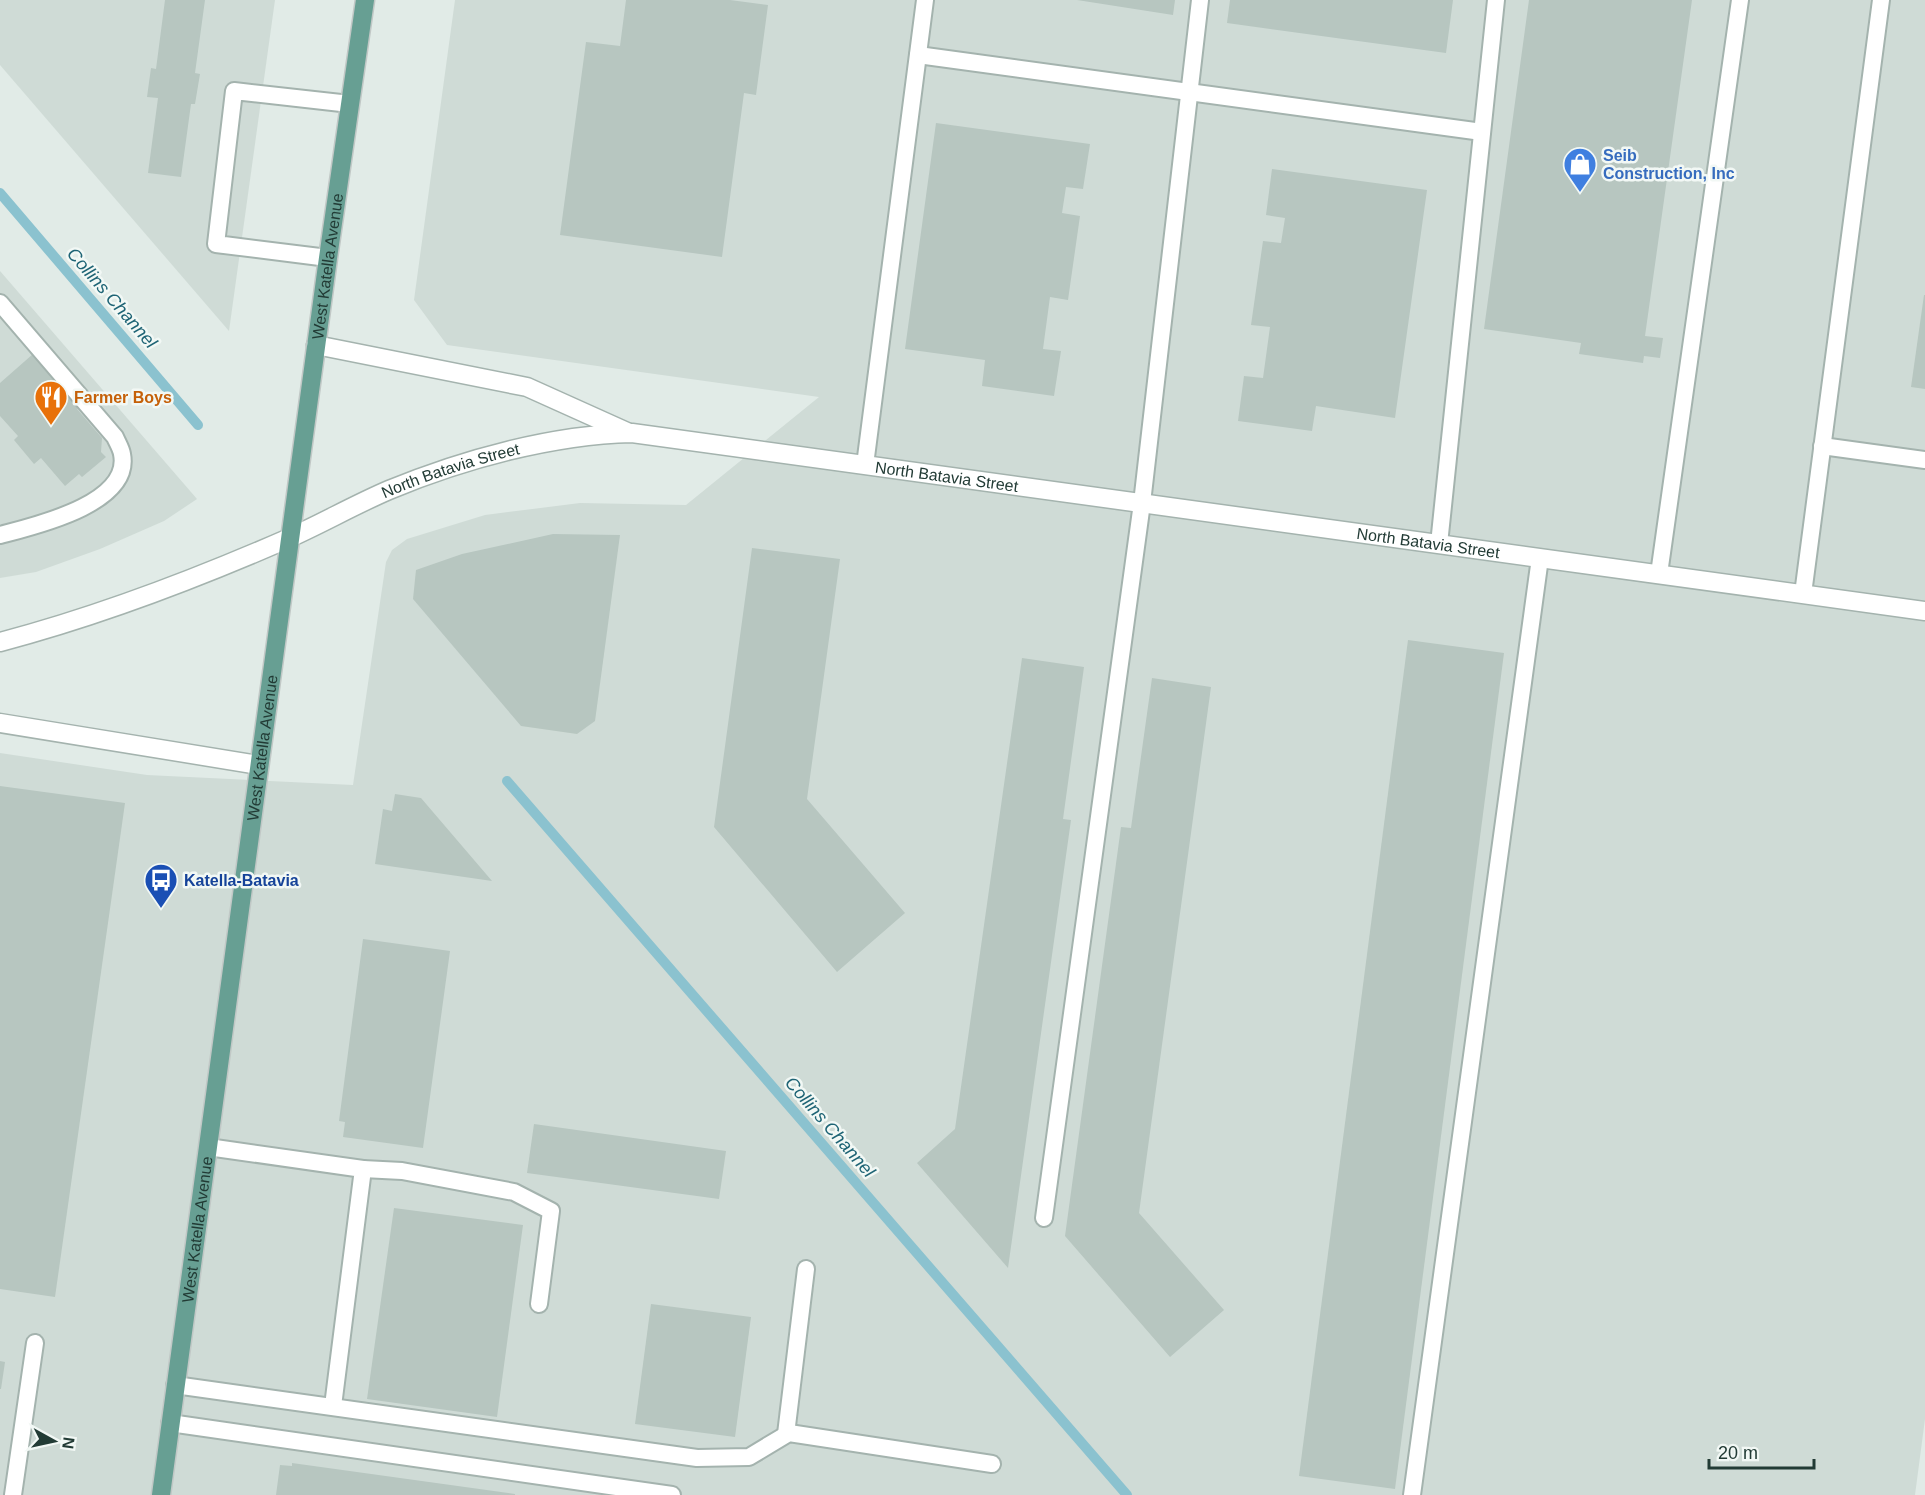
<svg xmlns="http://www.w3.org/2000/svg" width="1925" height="1495" viewBox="0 0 1925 1495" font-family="Helvetica,sans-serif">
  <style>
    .built { fill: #cfdbd6 }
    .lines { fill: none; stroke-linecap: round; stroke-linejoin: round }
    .stream { stroke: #8bc2cf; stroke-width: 10 }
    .building { fill: #b7c6c0 }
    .service-casing { stroke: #a4b3ae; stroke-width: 20 }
    .tertiary-casing { stroke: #a4b3ae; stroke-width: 21 }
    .primary-casing { stroke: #c1c8c6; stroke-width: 21 }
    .service { stroke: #fff; stroke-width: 16 }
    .tertiary { stroke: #fff; stroke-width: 18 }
    .primary { stroke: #679f93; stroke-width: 18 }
    .labels { text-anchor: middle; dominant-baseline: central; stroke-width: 5; stroke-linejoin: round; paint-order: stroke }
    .shop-label { font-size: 16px; font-weight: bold; fill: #366cbe; stroke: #f2f8f5; text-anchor: start }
    .street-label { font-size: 16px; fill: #223b35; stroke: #f2f8f5 }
    .food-label { font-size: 16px; font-weight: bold; fill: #c56008; stroke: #f2f8f5; text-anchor: start }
    .transit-label { font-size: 16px; font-weight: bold; fill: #164399; stroke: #f2f8f5; text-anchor: start }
    .water-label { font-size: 18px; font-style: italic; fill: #1e6475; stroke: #f2f8f5 }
  </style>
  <rect width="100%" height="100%" fill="#e1ebe7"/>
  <!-- built -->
  <g class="built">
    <polygon points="0,0 275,0 229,331 0,65"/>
    <polygon points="455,0 1925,0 1925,1419 1915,1495 0,1495 0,753 147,775 353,785 386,562 392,550 407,539 485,515 580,503 686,505 819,397 447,345 414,300"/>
    <polygon points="0,271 197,499 164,521 100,549 36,572 0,578"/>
  </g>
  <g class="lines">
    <!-- stream -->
    <g class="stream">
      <polyline points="0,193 198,425"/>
      <polyline points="507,781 1127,1495"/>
    </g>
  </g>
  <!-- building -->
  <g class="building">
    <polygon points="165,0 205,0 195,73 200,74 195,104 191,104 181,177 148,173 158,98 147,97 151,68 156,69"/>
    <polygon points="626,0 730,0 768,5 756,95 744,93 722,257 560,235 586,42 620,46"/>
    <polygon points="1077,0 1175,0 1173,15"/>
    <polygon points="1230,0 1453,0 1446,53 1227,23"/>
    <polygon points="1529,0 1692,0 1645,336 1663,338 1660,358 1644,356 1643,363 1579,354 1581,343 1484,329"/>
    <polygon points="936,123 1090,144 1083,189 1066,187 1062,213 1080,216 1068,300 1050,297 1043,349 1061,351 1054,396 982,386 985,360 905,349"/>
    <polygon points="1272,169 1427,190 1395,418 1316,406 1312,431 1238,421 1244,376 1263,378 1270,327 1251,325 1263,241 1281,243 1285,218 1266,215"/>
    <polygon points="1924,295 1925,295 1925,389 1911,387"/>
    <polygon points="33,354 81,405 77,409 102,438 101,452 106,457 82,477 79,474 65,486 41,458 34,464 14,440 18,436 0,416 0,383"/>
    <polygon points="553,534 620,535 595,721 577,734 521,726 413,599 416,570 462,554"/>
    <polygon points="752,548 840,559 807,799 905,913 837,972 714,827"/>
    <polygon points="1408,640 1504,653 1395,1489 1299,1476"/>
    <polygon points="1022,658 1084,667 1063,819 1071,820 1008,1268 917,1163 955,1129"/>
    <polygon points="1152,678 1211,687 1139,1213 1224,1310 1170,1357 1065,1236 1121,827 1131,828"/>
    <polygon points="0,786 125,803 55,1297 0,1289"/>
    <polygon points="395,794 421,798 492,881 375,864 383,809 392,811"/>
    <polygon points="363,939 450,951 423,1148 343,1137 345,1122 339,1121"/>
    <polygon points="534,1124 726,1151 719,1199 527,1173"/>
    <polygon points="394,1208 523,1225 497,1417 367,1399"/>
    <polygon points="651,1304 751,1317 735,1437 635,1424"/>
    <polygon points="0,1361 5,1362 1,1389 0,1389"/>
    <polygon points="292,1463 515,1494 515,1495 276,1495 280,1465 292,1466"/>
  </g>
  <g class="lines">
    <defs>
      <g id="service">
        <polyline points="918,55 1482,132"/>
        <polyline points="328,258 216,244 234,91 350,104"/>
        <path d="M0,303L115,437C117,442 121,448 122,454C132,504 34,526 0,535"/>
        <polyline points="1822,446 1925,460"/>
        <polyline points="865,465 925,0"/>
        <polyline points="1439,544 1496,0"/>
        <polyline points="1659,574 1740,0"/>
        <polyline points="1803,594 1881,0"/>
        <polyline points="208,1147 363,1169 333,1406"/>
        <polyline points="363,1169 402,1171 514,1192 551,1211 539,1304"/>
        <polyline points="1044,1218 1142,503 1200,0"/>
        <polyline points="175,1385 697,1458 749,1457 789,1433 992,1464"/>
        <polyline points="170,1423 672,1495"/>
        <polyline points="786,1434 806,1269"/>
        <polyline points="13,1495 35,1343"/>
        <polyline points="1412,1495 1540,558"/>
      </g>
      <g id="tertiary">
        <polyline points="316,345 527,387 627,432"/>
        <path id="s1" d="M0,642C99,616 193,580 287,539C321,524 354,505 389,490C464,459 552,435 632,433L1925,611"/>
        <polyline points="0,723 259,765"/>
      </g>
      <g id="primary">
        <path id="s2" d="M161,1495L328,258L365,0"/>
      </g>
    </defs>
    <!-- service casing -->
    <use href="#service" class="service-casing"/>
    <!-- tertiary casing -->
    <use href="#tertiary" class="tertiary-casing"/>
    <!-- primary casing -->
    <use href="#primary" class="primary-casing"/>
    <!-- service -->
    <use href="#service" class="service"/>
    <!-- tertiary -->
    <use href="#tertiary" class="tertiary"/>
    <!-- primary -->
    <use href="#primary" class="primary"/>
  </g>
  <!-- icons -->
  <defs>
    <symbol id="shop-pin" viewBox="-11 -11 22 30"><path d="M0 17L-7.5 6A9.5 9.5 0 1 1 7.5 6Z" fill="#3f7fe0" stroke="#f2f8f5"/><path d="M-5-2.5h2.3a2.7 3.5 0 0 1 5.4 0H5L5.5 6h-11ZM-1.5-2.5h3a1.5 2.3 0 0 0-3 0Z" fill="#fff"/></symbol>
    <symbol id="restaurant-pin" viewBox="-11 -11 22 30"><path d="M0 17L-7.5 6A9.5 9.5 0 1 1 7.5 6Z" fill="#e8710a" stroke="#f2f8f5"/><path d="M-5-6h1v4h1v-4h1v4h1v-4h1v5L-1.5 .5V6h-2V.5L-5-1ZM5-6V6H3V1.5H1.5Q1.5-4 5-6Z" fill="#fff"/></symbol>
    <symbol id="bus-pin" viewBox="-11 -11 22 30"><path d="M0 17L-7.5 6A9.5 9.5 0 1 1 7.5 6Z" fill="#1a4fb4" stroke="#f2f8f5"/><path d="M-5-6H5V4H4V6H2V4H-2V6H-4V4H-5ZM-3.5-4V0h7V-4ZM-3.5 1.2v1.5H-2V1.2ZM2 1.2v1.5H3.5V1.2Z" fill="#fff"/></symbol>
  </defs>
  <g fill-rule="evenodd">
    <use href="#shop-pin" x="1561" y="145" width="38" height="52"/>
    <use href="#restaurant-pin" x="32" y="378" width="38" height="52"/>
    <use href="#bus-pin" x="142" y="861" width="38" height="52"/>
  </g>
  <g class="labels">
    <!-- shop labels -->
    <g class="shop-label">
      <text x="1603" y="155">Seib<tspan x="1603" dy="18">Construction, Inc</tspan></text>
    </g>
    <!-- street labels -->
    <g class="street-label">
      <text stroke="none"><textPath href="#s2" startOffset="1240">West Katella Avenue</textPath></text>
      <text stroke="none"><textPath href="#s1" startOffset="483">North Batavia Street</textPath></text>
      <text stroke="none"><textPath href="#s1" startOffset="987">North Batavia Street</textPath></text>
      <text stroke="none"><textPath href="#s1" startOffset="1473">North Batavia Street</textPath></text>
      <text stroke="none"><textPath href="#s2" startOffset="754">West Katella Avenue</textPath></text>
      <text stroke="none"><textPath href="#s2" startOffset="268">West Katella Avenue</textPath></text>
    </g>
    <!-- food labels -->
    <g class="food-label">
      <text x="74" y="397">Farmer Boys</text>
    </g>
    <!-- transit labels -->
    <g class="transit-label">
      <text x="184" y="880">Katella-Batavia</text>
    </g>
    <!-- water labels -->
    <g class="water-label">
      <text transform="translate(112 298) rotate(49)">Collins Channel</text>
      <text transform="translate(830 1127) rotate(49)">Collins Channel</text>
    </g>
  </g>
  <!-- north arrow -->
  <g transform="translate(54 1441) rotate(98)" stroke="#f2f8f5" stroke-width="4.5" paint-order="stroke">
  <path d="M0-4.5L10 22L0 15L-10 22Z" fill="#223b35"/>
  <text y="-9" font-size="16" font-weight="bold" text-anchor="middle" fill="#223b35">N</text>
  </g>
  <!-- scale -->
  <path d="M1709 1459v9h105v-9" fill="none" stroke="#223b35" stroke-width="3"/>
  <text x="1718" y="1459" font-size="18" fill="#223b35" stroke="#f2f8f5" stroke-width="4.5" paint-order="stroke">20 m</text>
</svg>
